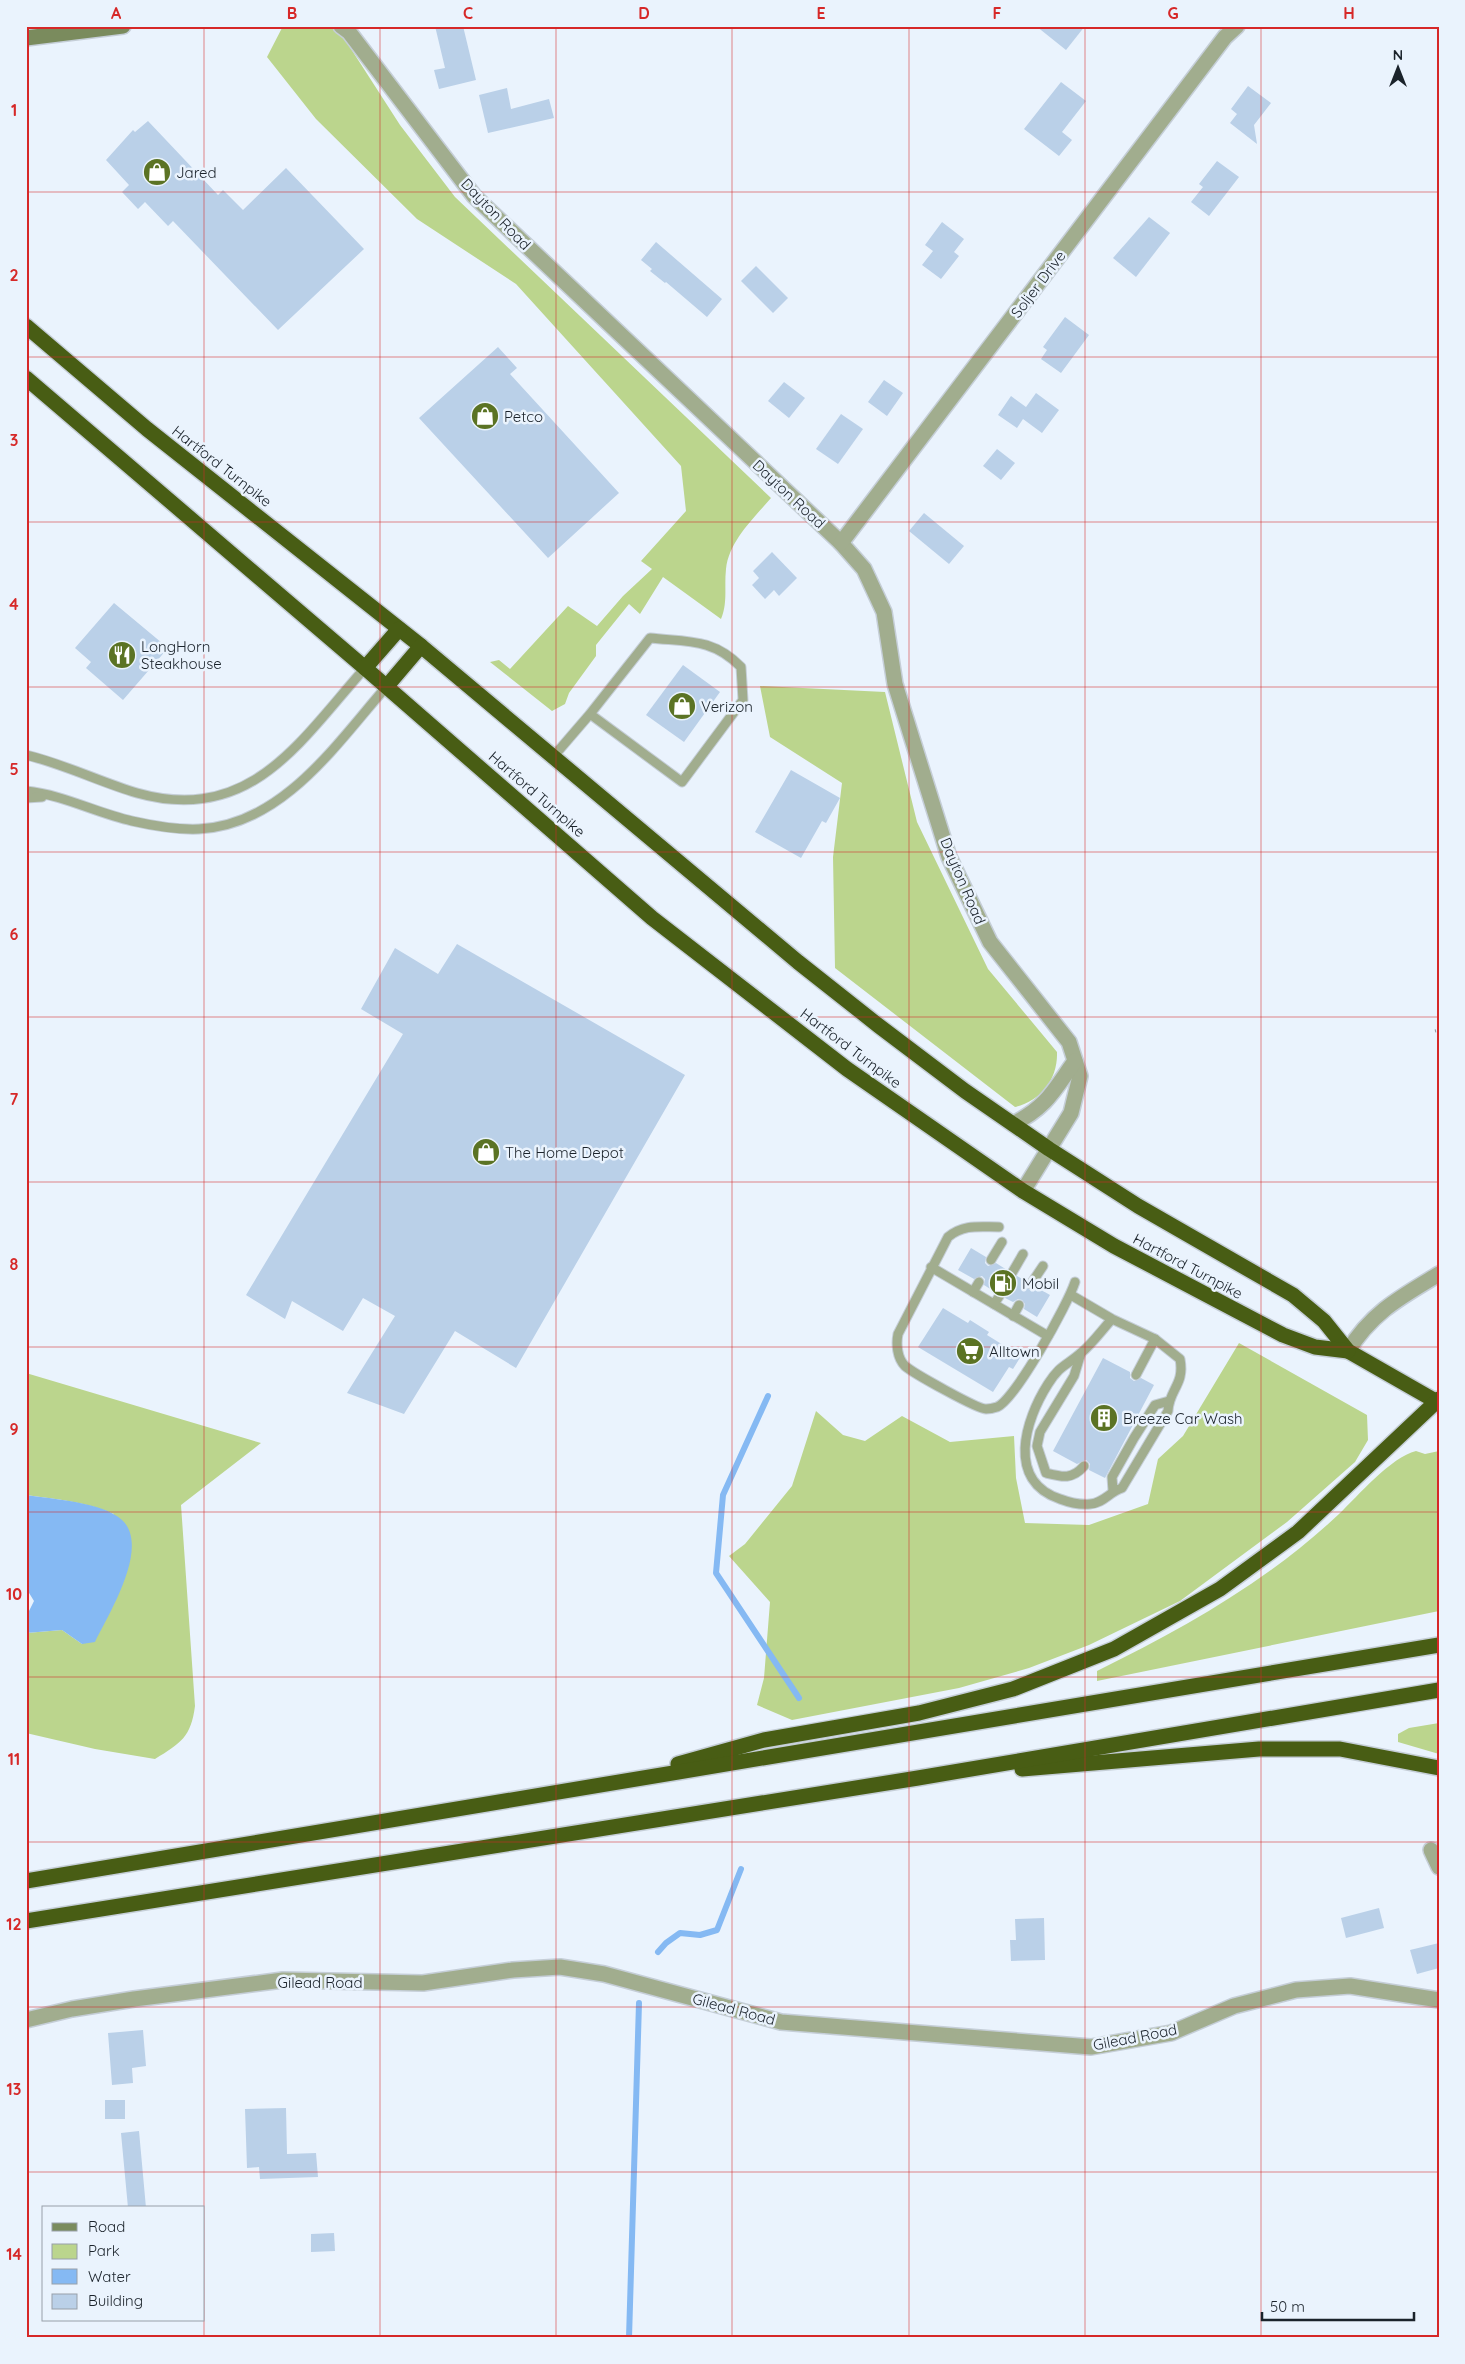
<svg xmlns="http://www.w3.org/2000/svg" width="1465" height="2364" viewBox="0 0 1465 2364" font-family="Quicksand,sans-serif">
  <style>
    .green { fill: #bbd58d }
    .water { fill: #85b9f3 }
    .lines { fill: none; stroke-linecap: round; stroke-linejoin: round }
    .stream { stroke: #85b9f3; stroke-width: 6 }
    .building { fill: #bad0e8 }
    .lane-casing { stroke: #c5ced7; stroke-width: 11 }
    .street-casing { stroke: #c5ced7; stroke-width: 18 }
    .secondary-casing { stroke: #c5ced7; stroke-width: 18 }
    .highway-casing { stroke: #c5ced7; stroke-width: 18 }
    .path { stroke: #8a929c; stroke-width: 3; stroke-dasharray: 1 4; stroke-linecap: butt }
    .lane { stroke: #a1ad8e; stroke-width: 9 }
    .street { stroke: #a1ad8e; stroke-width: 15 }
    .secondary { stroke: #7a8b5d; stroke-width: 15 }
    .highway { stroke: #485d14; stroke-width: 15 }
    .grid { fill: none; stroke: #d62828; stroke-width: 1; stroke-opacity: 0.55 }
    .labels { text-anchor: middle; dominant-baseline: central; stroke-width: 5; stroke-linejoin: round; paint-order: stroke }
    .poi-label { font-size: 15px; fill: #1b232b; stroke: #eaf3fd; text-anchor: start }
    .street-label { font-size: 15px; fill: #1b232b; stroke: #eaf3fd }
    .neatline { fill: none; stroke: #d62828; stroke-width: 2 }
    .grid-label { font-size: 16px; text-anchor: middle; font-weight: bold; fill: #d62828 }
  </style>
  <rect width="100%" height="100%" fill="#eaf3fd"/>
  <!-- green -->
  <g class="green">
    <path d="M283,26H330L344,38L400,125L455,197L771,498C754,518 729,541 726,569C724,587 728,602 721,619L663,577L640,614L629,604L596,645V656L569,693L565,704L552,711L490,662L499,660L510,669L568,606L597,626L623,596L652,569L641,561L686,511L681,466L516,284L417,219L316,119L267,57Z"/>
    <path d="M760,686L885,692L917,822L988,969L1057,1052C1058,1079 1041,1101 1015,1107L835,968L833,857L842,783L770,737Z"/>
    <polygon points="1239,1343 1367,1415 1368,1440 1355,1462 1287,1522 1180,1601 1089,1645 1029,1668 959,1688 792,1720 757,1705 764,1678 770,1602 729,1556 745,1544 792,1486 816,1411 843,1435 865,1441 902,1416 950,1442 1014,1436 1016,1478 1025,1523 1089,1525 1148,1504 1158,1459 1183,1436"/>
    <path d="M26,1373L261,1443L181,1505L195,1706C191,1737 181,1743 155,1759L95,1749L26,1733V1633L62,1630L82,1644L114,1514C87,1502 55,1499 26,1495Z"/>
    <path d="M1416,1451L1425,1454L1439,1451V1611L1097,1681V1671C1184,1628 1268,1581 1339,1514C1358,1496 1391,1457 1416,1451Z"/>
    <polygon points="1439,1723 1439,1754 1398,1742 1398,1734 1409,1728"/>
  </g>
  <!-- water -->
  <path class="water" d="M26,1495C52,1499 103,1502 122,1520C151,1547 108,1615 95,1642L82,1644L62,1630L26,1633V1612L29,1611L34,1601L26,1588Z"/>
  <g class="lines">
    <!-- stream -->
    <g class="stream">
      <polyline points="768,1396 723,1495 716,1573 799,1698"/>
      <polyline points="658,1952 666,1943 680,1933 700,1935 717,1930 741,1869"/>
      <polyline points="629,2338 639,2003"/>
    </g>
  </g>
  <!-- building -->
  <g class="building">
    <polygon points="435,26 463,26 476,80 439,89 434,70 445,68"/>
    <polygon points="1036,26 1085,26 1066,50"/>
    <polygon points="1061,82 1086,101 1062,132 1072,140 1059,156 1024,129"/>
    <polygon points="1248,86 1271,103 1254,125 1257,144 1230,123 1237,114 1231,109"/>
    <polygon points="507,88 511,109 549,99 554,118 488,133 479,95"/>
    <polygon points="148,121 218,195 223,190 243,210 286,168 364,249 278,330 173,221 168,226 145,202 138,209 122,192 129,185 106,160 133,130 135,132"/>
    <polygon points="1217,161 1239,177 1209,216 1191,202 1203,187 1199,184"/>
    <polygon points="1149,217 1170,233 1136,277 1113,258"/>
    <polygon points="942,222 964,239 954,252 959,256 941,279 922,265 933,251 925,245"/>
    <polygon points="656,242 722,299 707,317 666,282 665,283 650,271 652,269 641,260"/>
    <polygon points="756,266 788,298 773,313 741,281"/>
    <polygon points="1065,317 1089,335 1061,373 1041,359 1047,350 1043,347"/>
    <polygon points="498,347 517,368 510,374 619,493 548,558 419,418"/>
    <polygon points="884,380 903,393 887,416 868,402"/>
    <polygon points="784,382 805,398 789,418 768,401"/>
    <polygon points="1036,393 1059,410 1042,433 1023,419 1017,428 998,415 1011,396 1026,407"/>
    <polygon points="841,414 863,429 838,464 816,449"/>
    <polygon points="997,449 1015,463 1001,480 983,466"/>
    <polygon points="924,513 964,546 949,564 909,531"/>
    <polygon points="772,552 797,578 779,596 774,590 765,599 752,585 759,578 753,571"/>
    <polygon points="114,603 168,648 123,700 86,668 91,662 75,648"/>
    <polygon points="683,665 720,692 684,742 646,715"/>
    <polygon points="791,770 840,798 826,823 822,821 801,858 755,832"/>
    <polygon points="457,944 685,1075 516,1368 455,1331 404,1414 347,1393 395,1316 363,1298 343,1331 292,1301 285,1319 246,1295 403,1034 361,1009 395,948 438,974"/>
    <polygon points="971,1248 986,1257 985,1263 988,1266 996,1263 1007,1270 1008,1278 1012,1279 1017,1276 1026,1281 1025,1286 1028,1289 1033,1290 1036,1287 1050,1295 1037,1317 1024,1309 1025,1304 1022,1300 1018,1299 1013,1302 1005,1298 1003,1290 995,1292 984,1285 985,1279 982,1276 974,1279 958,1270"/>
    <polygon points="943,1308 968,1323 970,1320 989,1332 987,1335 1021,1356 1013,1369 1009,1367 993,1392 918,1347"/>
    <polygon points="1103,1358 1130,1372 1130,1378 1134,1381 1141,1378 1154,1385 1105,1478 1089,1470 1090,1464 1086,1460 1077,1464 1053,1451"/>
    <polygon points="1379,1908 1384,1928 1346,1938 1341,1918"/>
    <polygon points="1044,1918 1045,1960 1011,1961 1010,1940 1016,1940 1015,1919"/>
    <polygon points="1439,1943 1439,1968 1417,1974 1410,1950"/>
    <polygon points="143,2030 146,2066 132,2068 133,2083 112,2085 108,2033"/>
    <rect x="105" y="2100" width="20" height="19"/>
    <polygon points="286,2108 287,2154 316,2153 318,2177 260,2179 259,2167 247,2168 245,2109"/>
    <polygon points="139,2131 146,2208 128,2208 121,2133"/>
    <polygon points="334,2233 335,2251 311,2252 311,2234"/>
  </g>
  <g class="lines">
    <defs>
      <g id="lane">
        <path d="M26,755C64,764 100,782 137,793C251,825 300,741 365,668"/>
        <path d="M553,757L590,714L682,782L743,700L741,667C713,638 687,642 650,638L590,714"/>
        <path d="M26,791C64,795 96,813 132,821C154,826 176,830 199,829C283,825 337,743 387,686"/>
        <polyline points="26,798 42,797"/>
        <path d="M999,1227C979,1227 964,1224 948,1237L898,1334C896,1344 897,1358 905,1366C913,1373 977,1409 986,1409C989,1409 994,1408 997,1407C1015,1400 1068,1304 1075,1282"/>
        <polyline points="991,1260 1002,1242"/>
        <polyline points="931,1267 1048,1336"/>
        <polyline points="1012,1273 1023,1254"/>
        <polyline points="1031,1284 1043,1266"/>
        <polyline points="973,1292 979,1282"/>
        <path d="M1071,1295L1112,1319L1155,1339L1180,1359C1185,1385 1169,1389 1168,1411L1122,1488C1109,1492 1104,1503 1090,1504C1080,1505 1068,1502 1060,1499C1006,1481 1025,1420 1048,1384C1060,1365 1066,1366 1081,1353C1092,1344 1102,1330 1112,1319"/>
        <polyline points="994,1304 1000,1295"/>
        <polyline points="1013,1316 1019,1305"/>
        <path d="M1081,1353L1074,1376L1040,1432L1037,1446L1046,1473C1062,1477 1072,1480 1084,1466"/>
        <polyline points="1136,1375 1155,1339"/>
        <polyline points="1113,1491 1112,1477 1134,1438 1155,1405 1169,1401"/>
      </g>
      <g id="street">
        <polyline points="341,26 349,32 474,196 841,543 864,569 884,612 895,684 949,857 990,942 1069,1042 1080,1076 1071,1113 1023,1191"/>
        <polyline points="841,543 1225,37 1237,26"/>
        <path d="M1013,1124C1047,1107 1054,1090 1075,1061"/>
        <path d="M1348,1351C1372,1312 1401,1297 1439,1274"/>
        <polyline points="1431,1850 1439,1867"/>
        <polyline points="26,2020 72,2009 134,1999 283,1980 423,1983 513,1970 560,1967 604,1974 781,2022 1091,2047 1171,2033 1234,2006 1296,1990 1350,1986 1439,2000"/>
      </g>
      <polyline id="secondary" points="26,38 123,26"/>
      <g id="highway">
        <polyline points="26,326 147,429 421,646 798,962 879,1026 965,1091 1049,1149 1138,1206 1293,1295 1324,1321 1348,1351 1439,1403"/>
        <polyline points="26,378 365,668 652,918 847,1069 1023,1191 1114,1246 1283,1335 1315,1347 1348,1351"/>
        <polyline points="365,668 399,629"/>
        <polyline points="387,686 421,646"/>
        <polyline points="678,1764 764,1740 919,1713 1013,1689 1114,1649 1220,1589 1298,1532 1439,1399"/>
        <polyline points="1022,1769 1259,1749 1340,1749 1439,1768"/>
        <polyline points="26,1881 1439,1645"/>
        <polyline points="26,1921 918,1778 1439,1690"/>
      </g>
    </defs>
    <!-- lane casing -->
    <use href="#lane" class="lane-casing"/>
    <!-- street casing -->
    <use href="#street" class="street-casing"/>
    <!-- secondary casing -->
    <use href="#secondary" class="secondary-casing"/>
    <!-- highway casing -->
    <use href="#highway" class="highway-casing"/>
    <!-- path -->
    <polyline class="path" points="1435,1031 1439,1030"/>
    <!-- lane -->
    <use href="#lane" class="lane"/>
    <!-- street -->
    <use href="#street" class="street"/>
    <!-- secondary -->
    <use href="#secondary" class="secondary"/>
    <!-- highway -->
    <use href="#highway" class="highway"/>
  </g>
  <!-- grid -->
  <path class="grid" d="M204,26V2208M380,26V2338M556,26V2338M732,26V2338M909,26V2338M1085,26V2338M1261,26V2338M26,192H1439M26,357H1439M26,522H1439M26,687H1439M26,852H1439M26,1017H1439M26,1182H1439M26,1347H1439M26,1512H1439M26,1677H1439M26,1842H1439M26,2007H1439M26,2172H1439M204,2208V2320M204,2320V2338"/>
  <!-- icons -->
  <defs>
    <symbol id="shop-disc" viewBox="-11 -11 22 22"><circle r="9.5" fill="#5b7324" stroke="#eaf3fd"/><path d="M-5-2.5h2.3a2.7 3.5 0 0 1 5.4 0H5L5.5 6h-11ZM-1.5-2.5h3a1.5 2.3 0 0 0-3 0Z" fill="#fff"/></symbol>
    <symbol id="restaurant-disc" viewBox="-11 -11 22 22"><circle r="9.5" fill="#5b7324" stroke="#eaf3fd"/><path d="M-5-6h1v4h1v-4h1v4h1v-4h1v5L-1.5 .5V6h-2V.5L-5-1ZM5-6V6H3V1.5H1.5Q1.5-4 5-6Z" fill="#fff"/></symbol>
    <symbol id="fuel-disc" viewBox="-11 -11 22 22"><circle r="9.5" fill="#5b7324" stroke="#eaf3fd"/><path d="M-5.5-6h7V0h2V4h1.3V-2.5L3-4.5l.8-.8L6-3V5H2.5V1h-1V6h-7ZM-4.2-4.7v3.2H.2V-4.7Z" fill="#fff"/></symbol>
    <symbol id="supermarket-disc" viewBox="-11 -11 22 22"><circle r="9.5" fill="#5b7324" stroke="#eaf3fd"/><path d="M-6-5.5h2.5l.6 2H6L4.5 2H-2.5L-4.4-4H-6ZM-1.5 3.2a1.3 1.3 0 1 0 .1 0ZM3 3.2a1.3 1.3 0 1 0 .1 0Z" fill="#fff"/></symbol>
    <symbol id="building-disc" viewBox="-11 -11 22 22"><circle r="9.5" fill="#5b7324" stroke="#eaf3fd"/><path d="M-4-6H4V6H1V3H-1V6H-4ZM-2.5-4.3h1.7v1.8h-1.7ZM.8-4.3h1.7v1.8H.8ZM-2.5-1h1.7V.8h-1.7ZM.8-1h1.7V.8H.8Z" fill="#fff"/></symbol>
  </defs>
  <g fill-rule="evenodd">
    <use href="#shop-disc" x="141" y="156" width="32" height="32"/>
    <use href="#shop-disc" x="469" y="400" width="32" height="32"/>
    <use href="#restaurant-disc" x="106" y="639" width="32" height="32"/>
    <use href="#shop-disc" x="666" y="690" width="32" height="32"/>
    <use href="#shop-disc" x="470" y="1136" width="32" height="32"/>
    <use href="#fuel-disc" x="987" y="1267" width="32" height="32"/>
    <use href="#supermarket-disc" x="954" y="1335" width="32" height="32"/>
    <use href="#building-disc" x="1088" y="1402" width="32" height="32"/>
  </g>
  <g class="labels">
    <!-- poi labels -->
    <g class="poi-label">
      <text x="176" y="172">Jared</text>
      <text x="504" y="416">Petco</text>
      <text x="141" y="646">LongHorn<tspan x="141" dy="17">Steakhouse</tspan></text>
      <text x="701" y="706">Verizon</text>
      <text x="505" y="1152">The Home Depot</text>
      <text x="1022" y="1283">Mobil</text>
      <text x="989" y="1351">Alltown</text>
      <text x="1123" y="1418">Breeze Car Wash</text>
    </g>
    <!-- street labels -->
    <g class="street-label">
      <text transform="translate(496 214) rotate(46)">Dayton Road</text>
      <text transform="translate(1038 284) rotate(-53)">Soljer Drive</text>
      <text transform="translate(222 466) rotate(38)">Hartford Turnpike</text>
      <text transform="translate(789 494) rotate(43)">Dayton Road</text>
      <text transform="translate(537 794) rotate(41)">Hartford Turnpike</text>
      <text transform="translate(963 881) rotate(67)">Dayton Road</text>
      <text transform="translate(851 1048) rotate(37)">Hartford Turnpike</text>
      <text transform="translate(1188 1266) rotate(28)">Hartford Turnpike</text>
      <text x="320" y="1982">Gilead Road</text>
      <text transform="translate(734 2009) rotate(15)">Gilead Road</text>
      <text transform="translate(1135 2037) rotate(-11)">Gilead Road</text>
    </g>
  </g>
  <!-- border -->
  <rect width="1465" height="2364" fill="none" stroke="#eaf3fd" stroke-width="55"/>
  <!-- legend -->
  <rect x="42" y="2206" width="162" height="115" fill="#eaf3fd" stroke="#97a0a9"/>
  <rect x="52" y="2223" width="25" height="8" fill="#7a8b5d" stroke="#97a0a9"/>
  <text x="88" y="2232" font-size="15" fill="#1b232b">Road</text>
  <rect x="52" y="2244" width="25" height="15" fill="#bbd58d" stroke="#97a0a9"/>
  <text x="88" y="2256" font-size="15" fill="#1b232b">Park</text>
  <rect x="52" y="2269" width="25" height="15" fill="#85b9f3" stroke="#97a0a9"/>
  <text x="88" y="2282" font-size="15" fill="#1b232b">Water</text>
  <rect x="52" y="2294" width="25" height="15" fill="#bad0e8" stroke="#97a0a9"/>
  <text x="88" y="2306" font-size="15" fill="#1b232b">Building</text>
  <!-- north arrow -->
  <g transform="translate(1398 68)" stroke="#eaf3fd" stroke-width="4" paint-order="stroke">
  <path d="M0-4L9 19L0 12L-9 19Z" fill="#1b232b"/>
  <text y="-8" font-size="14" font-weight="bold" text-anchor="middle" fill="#1b232b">N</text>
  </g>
  <!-- scale -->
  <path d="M1262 2312v8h152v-8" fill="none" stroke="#1b232b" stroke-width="2.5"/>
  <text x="1270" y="2312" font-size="15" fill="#1b232b" stroke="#eaf3fd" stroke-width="4" paint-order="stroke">50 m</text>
  <rect x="28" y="28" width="1410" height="2308" class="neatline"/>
  <g class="grid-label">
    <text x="116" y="19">A</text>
    <text x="292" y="19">B</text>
    <text x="468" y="19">C</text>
    <text x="644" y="19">D</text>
    <text x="821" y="19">E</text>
    <text x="997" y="19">F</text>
    <text x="1173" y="19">G</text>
    <text x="1349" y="19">H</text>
    <text x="14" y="116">1</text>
    <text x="14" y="281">2</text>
    <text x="14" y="446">3</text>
    <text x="14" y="610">4</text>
    <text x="14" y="775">5</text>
    <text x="14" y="940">6</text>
    <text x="14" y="1105">7</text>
    <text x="14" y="1270">8</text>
    <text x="14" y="1435">9</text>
    <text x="14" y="1600">10</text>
    <text x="14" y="1765">11</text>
    <text x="14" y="1930">12</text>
    <text x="14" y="2095">13</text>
    <text x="14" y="2260">14</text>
  </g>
</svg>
